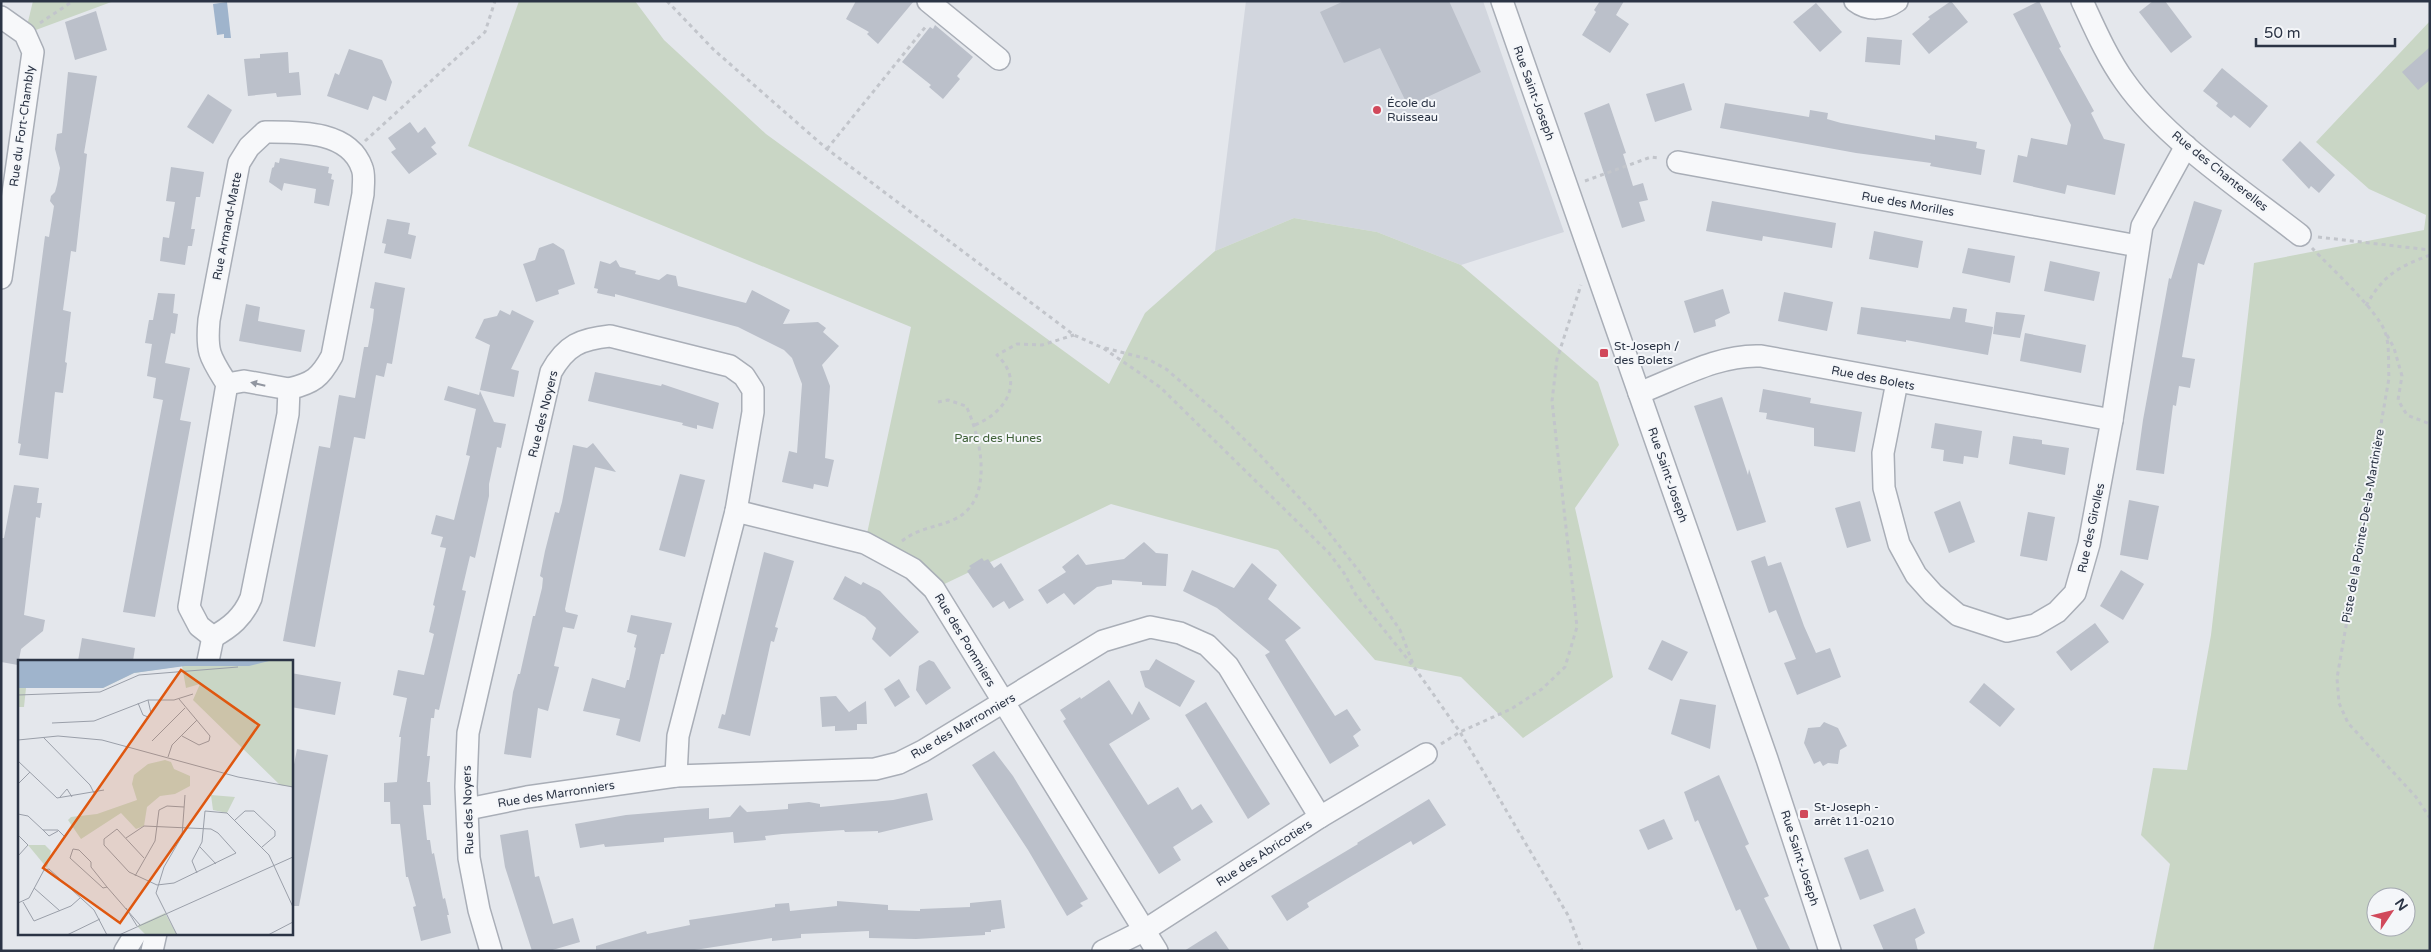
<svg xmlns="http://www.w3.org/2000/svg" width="2431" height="952" viewBox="0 0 2431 952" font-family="'Varela Round',sans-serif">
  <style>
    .built { fill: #d2d6de }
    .green { fill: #c9d6c5; fill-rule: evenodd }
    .water { fill: #9fb4cc }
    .building { fill: #bbc0ca }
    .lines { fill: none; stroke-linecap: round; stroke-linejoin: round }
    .minor-casing { stroke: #a9aeb7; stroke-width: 24 }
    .path { stroke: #c2c5cb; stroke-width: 3; stroke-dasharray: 4 4; stroke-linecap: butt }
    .minor { stroke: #f7f8fa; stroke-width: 21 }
    .oneway { fill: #9196a0 }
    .poi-dot { fill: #d1495b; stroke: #f4f6f9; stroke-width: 2 }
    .labels { text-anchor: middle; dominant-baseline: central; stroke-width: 4; stroke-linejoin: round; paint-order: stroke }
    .street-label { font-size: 12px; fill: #2b3445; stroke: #f4f6f9 }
    .poi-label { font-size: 12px; fill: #2b3445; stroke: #f4f6f9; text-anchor: start }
    .park-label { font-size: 12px; fill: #3f6138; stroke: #f4f6f9 }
    .inset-road { fill: none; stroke: #9a9fa9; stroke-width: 1 }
    .view { fill: #df570f; fill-opacity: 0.15; stroke: #df570f; stroke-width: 2.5 }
    .inset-edge { fill: none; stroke: #2b3445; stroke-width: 2.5 }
  </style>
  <rect width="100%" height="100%" fill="#e4e7ec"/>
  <!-- built -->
  <polygon class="built" points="1246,1 1483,1 1564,232 1461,265 1377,232 1294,218 1215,251"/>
  <!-- green -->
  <g class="green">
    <polygon points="33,1 114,1 25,34"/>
    <polygon points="519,1 635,1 664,40 766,134 1109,384 1145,313 1215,251 1294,218 1377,232 1461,265 1598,382 1619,445 1575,508 1613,677 1523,738 1461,677 1375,660 1278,550 1111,504 934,589 865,543 911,327 468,146"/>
    <path d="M2430,21V951H2153L2170,864L2141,835L2153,768L2187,770L2211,635L2254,263L2424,230L2426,215L2369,189L2316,142ZM2376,897H2406V927H2376Z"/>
  </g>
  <!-- water -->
  <polygon class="water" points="227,2 231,38 224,38 224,34 217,35 213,4"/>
  <!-- building -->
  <g class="building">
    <polygon points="856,1 914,1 878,44 867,34 869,32 846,19"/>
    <polygon points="1344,1 1449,1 1481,72 1408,106 1380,48 1344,63 1320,12"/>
    <polygon points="1600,1 1624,1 1616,15 1629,24 1610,53 1582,35 1596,12 1594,10"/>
    <polygon points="1951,1 1968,22 1929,54 1912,34 1930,19 1928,17"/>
    <polygon points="2039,1 2061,47 2059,48 2094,111 2091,113 2104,139 2125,144 2115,195 2067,185 2065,194 2013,182 2018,155 2027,157 2031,138 2067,145 2071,125 2013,14"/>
    <polygon points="2153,1 2165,1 2192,37 2171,53 2139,12"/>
    <polygon points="1816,3 1842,32 1820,52 1793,22"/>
    <polygon points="96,11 107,50 75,60 65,22"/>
    <polygon points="935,25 973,57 957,76 960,79 943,99 929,87 931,85 902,62 930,27 933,29"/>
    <polygon points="1867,37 1902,40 1900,65 1865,62"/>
    <polygon points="2430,47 2430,80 2418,90 2402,72"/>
    <polygon points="349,49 382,60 392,82 386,101 373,96 368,110 327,96 335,73 339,75"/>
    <polygon points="288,52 289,73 299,72 301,95 277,97 276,93 248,96 244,59 260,58 260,54"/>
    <polygon points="2222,68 2268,106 2250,128 2234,115 2231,118 2216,106 2218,103 2203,91"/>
    <polygon points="68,72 97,76 84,153 87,154 76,252 71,251 63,310 71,312 65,362 67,363 63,393 55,392 48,459 19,455 21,444 18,443 45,236 49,237 54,206 50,201 51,196 55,192 57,185 60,168 55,149 57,134 62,133"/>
    <polygon points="1684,83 1692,110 1655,122 1646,94"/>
    <polygon points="208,94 232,110 213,144 187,127"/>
    <polygon points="1609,103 1626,153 1623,154 1633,186 1643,183 1648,200 1639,202 1645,221 1622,228 1584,113"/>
    <polygon points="1725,103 1809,117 1810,110 1828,113 1827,119 1841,123 1935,140 1935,135 1977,142 1976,148 1985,150 1981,175 1930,166 1931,163 1856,153 1720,128"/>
    <polygon points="410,122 418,133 425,127 436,143 431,147 437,154 409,174 391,152 396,149 388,138"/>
    <polygon points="2300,141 2335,175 2319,193 2311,186 2309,189 2282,160"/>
    <polygon points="280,158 329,167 328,173 332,174 331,179 334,180 329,206 314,203 316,189 284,183 282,191 269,182 272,168 274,167 275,162 279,163"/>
    <polygon points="171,167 204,172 200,197 196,197 191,229 195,229 192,246 188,246 185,265 160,261 163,237 169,238 175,202 166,201"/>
    <polygon points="1712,201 1836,223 1832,248 1763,236 1762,241 1706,231"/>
    <polygon points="2194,201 2222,210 2204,265 2198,263 2182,357 2195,359 2190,388 2179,386 2176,406 2173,405 2164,474 2136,470 2143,420 2169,278 2171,279"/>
    <polygon points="387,219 410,223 408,234 416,236 411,259 384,253 386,244 382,243"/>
    <polygon points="1874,231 1923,241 1918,268 1869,259"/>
    <polygon points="553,243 564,250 575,284 558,290 559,294 536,302 523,264 535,260 539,248"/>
    <polygon points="1968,248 2015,256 2010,283 1962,273"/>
    <polygon points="616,260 620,267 636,271 635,274 659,280 667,274 676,276 678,286 746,303 752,290 790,310 783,324 818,322 826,328 823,332 839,346 822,365 830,386 825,458 834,460 828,487 814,484 813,489 782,482 789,451 797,453 802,384 792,358 784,350 738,327 615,294 615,297 597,293 598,289 594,288 600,261 610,264"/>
    <polygon points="2050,261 2100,272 2094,301 2044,291"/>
    <polygon points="375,282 405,288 392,364 387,363 384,377 376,375 365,439 354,437 315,647 283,641 319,446 330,448 339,395 355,398 364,347 368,347 373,319 374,309 370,308"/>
    <polygon points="1723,289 1730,313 1715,320 1716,326 1694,333 1684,301"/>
    <polygon points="1784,292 1833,302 1827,331 1778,321"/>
    <polygon points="158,293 175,294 173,313 178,314 175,334 171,333 165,363 190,368 180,420 191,422 155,617 123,612 163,400 153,398 156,378 147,376 152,344 145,343 149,320 153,320"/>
    <polygon points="246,304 260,307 258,321 305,330 301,352 239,341"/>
    <polygon points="1861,307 1950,319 1953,307 1967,309 1965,322 1993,327 1988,355 1906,340 1906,342 1857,334"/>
    <polygon points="500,310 510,315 512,310 534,321 511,369 519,371 514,397 480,390 490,345 475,338 484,319 497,316"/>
    <polygon points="1996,312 2025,315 2020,338 1993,334"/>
    <polygon points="2025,333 2086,345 2081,373 2020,361"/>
    <polygon points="595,372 661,386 662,384 719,403 713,429 697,425 697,429 682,425 683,423 588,401"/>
    <polygon points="448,386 479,395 480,391 494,422 506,424 501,448 497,447 489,484 489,496 475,558 470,556 462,590 466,591 439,710 435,709 434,718 431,718 427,756 430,756 427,782 430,782 431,805 423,805 427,840 430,840 432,854 434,853 443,899 445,898 449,915 447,915 451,933 421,941 413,907 416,906 408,877 406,877 400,824 391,824 390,802 384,802 384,783 397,782 401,737 399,737 407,698 393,695 398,670 424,675 434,634 429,632 435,606 433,605 446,548 440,547 443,537 431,534 436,515 454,520 470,456 466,455 476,409 444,400"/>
    <polygon points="1763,389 1811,398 1810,403 1862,412 1855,452 1814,446 1814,428 1766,419 1767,413 1759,412"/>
    <polygon points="1722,397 1748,475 1749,469 1766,522 1737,531 1694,406"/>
    <polygon points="1935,423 1982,431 1978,458 1964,456 1963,464 1943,461 1944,450 1931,448"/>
    <polygon points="2013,436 2042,440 2042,444 2069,448 2065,475 2009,464"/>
    <polygon points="593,443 616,472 595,467 565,609 566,612 578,615 574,629 563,627 554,666 559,667 548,711 538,708 531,758 504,754 513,692 518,674 520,674 533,616 535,616 542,588 543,578 540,576 545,551 555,512 559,513 562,502 573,445 587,448"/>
    <polygon points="680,474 705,480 685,557 659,550"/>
    <polygon points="14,485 39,488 37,503 42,503 40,518 36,517 24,615 45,620 43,631 21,649 18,665 1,662 1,538 4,538"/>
    <polygon points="2129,500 2159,506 2148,560 2120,555"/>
    <polygon points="1860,501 1871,541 1847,548 1835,508"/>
    <polygon points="1960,501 1975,542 1949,553 1934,512"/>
    <polygon points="2028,512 2055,517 2047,561 2020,556"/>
    <polygon points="1144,542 1156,553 1168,554 1166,586 1142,585 1142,582 1112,580 1112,584 1097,587 1074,605 1064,593 1047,604 1038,590 1066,572 1062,567 1078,554 1086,565 1124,559"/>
    <polygon points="764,552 794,561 775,627 778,628 774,642 771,641 750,736 718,728 722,714 725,715"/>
    <polygon points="1765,556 1768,566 1781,562 1804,626 1816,653 1830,648 1841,677 1797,695 1784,663 1796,659 1776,610 1769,613 1751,561"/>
    <polygon points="982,558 984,561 988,559 994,568 1001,563 1024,600 1009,609 1004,601 993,608 967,571 971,568 969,566"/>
    <polygon points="1252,563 1277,585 1268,599 1301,628 1285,640 1308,675 1335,716 1347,709 1361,730 1353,736 1359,746 1330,764 1265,655 1270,652 1217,608 1183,591 1192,570 1234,588"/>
    <polygon points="2121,570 2144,584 2123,620 2100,606"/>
    <polygon points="845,576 861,585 863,582 880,591 919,632 890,657 872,639 876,628 865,617 833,599"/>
    <polygon points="631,615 672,623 664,654 661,654 640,742 616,735 620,719 583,711 592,678 625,688 627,680 629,680 636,648 634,647 637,635 627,632"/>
    <polygon points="2095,623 2109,642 2071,671 2056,652"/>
    <polygon points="82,638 135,648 133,661 78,661"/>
    <polygon points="1662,640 1688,652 1672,681 1648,669"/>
    <polygon points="1156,659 1195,681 1180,707 1145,687 1140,671 1149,670"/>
    <polygon points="929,660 934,662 951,688 926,705 916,690 919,666"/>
    <polygon points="291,673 341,682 335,715 291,707"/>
    <polygon points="899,679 910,697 895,707 884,689"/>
    <polygon points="1109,680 1132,715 1139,701 1150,719 1109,744 1148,805 1178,787 1192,810 1201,804 1213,822 1173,847 1181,860 1159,874 1063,721 1066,719 1060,710 1080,697 1081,699"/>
    <polygon points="1984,683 2015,709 2000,727 1969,702"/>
    <polygon points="836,696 849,712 866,701 867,724 857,724 857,730 835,731 835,726 822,727 820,697"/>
    <polygon points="1680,699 1716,705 1710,749 1671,734"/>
    <polygon points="1206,702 1270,804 1248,819 1185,715"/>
    <polygon points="1824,722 1838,728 1847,746 1840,750 1838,764 1828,763 1823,766 1820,761 1814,764 1804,743 1808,728 1820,727"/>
    <polygon points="297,749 328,755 299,906 291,906 291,780"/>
    <polygon points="994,751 1013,776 1088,899 1080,903 1083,906 1067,916 1028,850 972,765"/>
    <polygon points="1719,775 1749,844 1745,846 1769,896 1764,898 1791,951 1758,951 1740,909 1736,911 1698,820 1695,822 1684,792"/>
    <polygon points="927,793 933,820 878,833 878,831 845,832 844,830 782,834 765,836 766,840 734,843 733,832 664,838 664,842 605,847 604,844 580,848 575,824 626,815 709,808 709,819 730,817 740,805 747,812 788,809 788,804 809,802 820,804 820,807 893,800"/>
    <polygon points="1429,799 1446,825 1413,845 1411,841 1350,877 1307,903 1309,907 1287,921 1271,896 1358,844 1357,843"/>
    <polygon points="1664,819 1673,839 1648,850 1639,830"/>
    <polygon points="528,830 535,877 539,876 553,924 573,918 580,942 549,951 532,951 505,867 500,835"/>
    <polygon points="1868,849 1884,891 1860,900 1844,858"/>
    <polygon points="1001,900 1005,928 991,930 991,932 985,932 985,935 916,939 869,938 869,931 801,934 801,938 772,941 772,938 688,951 596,951 596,946 646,931 647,934 690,925 689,920 775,907 775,904 789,903 790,911 837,906 837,901 888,905 888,910 920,911 920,909 970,907 970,903"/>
    <polygon points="1915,908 1925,933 1915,939 1918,951 1884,951 1873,925"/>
    <polygon points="1216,931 1230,951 1184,951"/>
  </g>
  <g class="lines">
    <defs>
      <g id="minor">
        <polyline points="928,1 999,59"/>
        <polyline points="1502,1 1767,759 1830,951"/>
        <path d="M1855,1C1868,11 1884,10 1897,1"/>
        <path d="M2082,1C2095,29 2107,57 2125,82C2165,139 2245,192 2300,235"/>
        <polyline points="1,17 25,34 33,52 1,278"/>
        <path d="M265,132C298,132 349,130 362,168C365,175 363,186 363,194L332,356C320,378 313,383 289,389L288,414L251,598C243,617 231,627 213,637L199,626L189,607L227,384C210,357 206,353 209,320L239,163L249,147Z"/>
        <polyline points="1678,162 2138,246"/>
        <polyline points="1897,382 1883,453 1884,488 1899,544 1916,575 1933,594 1958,615 2007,631 2035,625 2057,612 2075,593 2089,544 2112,420 2142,226 2186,146"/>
        <polyline points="227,384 244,381 289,389"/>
        <path d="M1639,393C1678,378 1719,354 1761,356L2112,420"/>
        <polyline points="736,511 865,543 913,569 934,589 1157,951"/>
        <polyline points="208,661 213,637"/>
        <polyline points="468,809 527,797 676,776 875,769 899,763 923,751 1103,641 1150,627 1180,633 1207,645 1228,666 1320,817"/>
        <polyline points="125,951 136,933"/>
        <polyline points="152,951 156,933"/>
        <path d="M491,951L479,910L469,858L466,787L468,733L551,372C566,345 581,339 610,336L730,366L744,376L753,390V412L736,511L678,736L676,776"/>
        <polyline points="1103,951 1145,930 1320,817 1426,754"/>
      </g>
    </defs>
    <!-- minor casing -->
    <use href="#minor" class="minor-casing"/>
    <!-- path -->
    <g class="path">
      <polyline points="667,1 714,50 827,149 1074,335 1103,348 1160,387 1329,553 1344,573 1356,595 1414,667 1460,732 1569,917 1582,951"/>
      <polyline points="40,23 73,1"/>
      <polyline points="365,141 485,32 495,1"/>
      <polyline points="827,149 927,25"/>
      <polyline points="1585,181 1651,157 1659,158"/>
      <polyline points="2318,237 2430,250"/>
      <path d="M2312,248C2329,266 2378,311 2385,332C2390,345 2388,364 2389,378L2337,678L2339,703L2348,723L2416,797L2430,818"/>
      <path d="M2366,306C2383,275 2398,267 2430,255"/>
      <polyline points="2387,335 2394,348 2402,376 2398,400 2407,415 2430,424"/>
      <polyline points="1105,348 1148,359 1166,369 1220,415 1260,455 1316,516 1362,575 1400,630 1413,664"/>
      <path d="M975,425C1006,412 1025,382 997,355L1017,344L1042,345L1074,335"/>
      <path d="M902,541C920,527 936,528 955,519C995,500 981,437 966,406L948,400L938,402"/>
      <polyline points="1441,744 1460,732 1511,709 1542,689 1565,667 1577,627 1552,401 1557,359 1581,285"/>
    </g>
    <!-- minor -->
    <use href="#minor" class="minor"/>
  </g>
  <!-- one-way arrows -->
  <defs><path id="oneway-solid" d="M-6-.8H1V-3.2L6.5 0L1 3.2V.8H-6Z" transform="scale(1.25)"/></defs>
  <use class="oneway" href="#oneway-solid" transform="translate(258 384) rotate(-167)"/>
  <!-- markers -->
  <g class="poi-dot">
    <circle cx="1377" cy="110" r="5"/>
    <rect x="1599" y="348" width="10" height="10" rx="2.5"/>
    <rect x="1799" y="809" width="10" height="10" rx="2.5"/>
  </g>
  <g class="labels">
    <!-- street labels -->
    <g class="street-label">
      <text transform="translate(1534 93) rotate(70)">Rue Saint-Joseph</text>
      <text transform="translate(22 126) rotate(-82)">Rue du Fort-Chambly</text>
      <text transform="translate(2220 171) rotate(39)">Rue des Chanterelles</text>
      <text transform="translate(1908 204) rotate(10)">Rue des Morilles</text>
      <text transform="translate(227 226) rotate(-79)">Rue Armand-Matte</text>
      <text transform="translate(1873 378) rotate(11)">Rue des Bolets</text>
      <text transform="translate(543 414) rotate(-76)">Rue des Noyers</text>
      <text transform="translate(1668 475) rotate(71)">Rue Saint-Joseph</text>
      <text transform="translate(2363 526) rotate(-80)">Piste de la Pointe-De-la-Martinière</text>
      <text transform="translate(2091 528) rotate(-78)">Rue des Girolles</text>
      <text transform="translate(965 640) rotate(59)">Rue des Pommiers</text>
      <text transform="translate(963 726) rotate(-30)">Rue des Marronniers</text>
      <text transform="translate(556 794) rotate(-9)">Rue des Marronniers</text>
      <text transform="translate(468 810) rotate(-92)">Rue des Noyers</text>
      <text transform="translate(1264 853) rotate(-33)">Rue des Abricotiers</text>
      <text transform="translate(1800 858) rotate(72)">Rue Saint-Joseph</text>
    </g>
    <!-- poi labels -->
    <g class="poi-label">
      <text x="1387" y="103">École du<tspan x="1387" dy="14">Ruisseau</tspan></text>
      <text x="1614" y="346">St-Joseph /<tspan x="1614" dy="14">des Bolets</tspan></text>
      <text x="1814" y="807">St-Joseph -<tspan x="1814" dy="14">arrêt 11-0210</tspan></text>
    </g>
    <!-- park labels -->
    <g class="park-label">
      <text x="998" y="438">Parc des Hunes</text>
    </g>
  </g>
  <!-- overview -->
  <g transform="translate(18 660)">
    <rect width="275" height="275" fill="#e4e7ec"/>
    <path d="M0,0H275V127L262,125L175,40L182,24L168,28L164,6L116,13L85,28H8L6,47H0ZM147,100L153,102L156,109L172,116V126L157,134L142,136L129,147L126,166L118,169L103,153L63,179L50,160L53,157L79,154L119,140L114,124L116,115L130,104ZM193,135L217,137L209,153L195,150ZM10,185H27L33,191L29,208ZM147,253L159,275H128L119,266Z" fill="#c9d6c5"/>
    <path d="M0,0H255L231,6H167L116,13L85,28H0Z" fill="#9fb4cc"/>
    <path class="inset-road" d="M0,35L82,32L121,15L220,7M161,39L192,76L191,81L181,85L164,76M120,43L125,55L130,57L133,53L130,40M34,63L76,61L130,40H156L175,34M25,77L72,125L76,133M0,80L40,76L84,80L220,117L275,127M134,81L167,48M150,97L154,85L179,60M0,101L39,138L86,130M0,124L12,112M42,137L49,129L54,137M0,154L10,156L25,170H40L46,176M217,160L227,151H236L257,171V176L244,187M25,170L31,176L40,171M0,175L10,185L0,196M108,178L126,166L193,169L200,173L218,193L156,223L139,225L111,212L86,185V179L99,169L126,198M182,187L198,204M55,189L61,190L73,202V207L89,227L85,228L52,198ZM179,213L174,201L184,182L187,151L209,153L251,195L275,247M117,216L137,181L141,150L149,146L166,147M89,227L122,265M16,228L42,251M5,242L16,261L53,246L62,238M0,243L11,238L26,210L31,209L76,250L89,275M108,248L119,266M49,275L82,259M101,275L275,197M159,275L138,233L146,207L164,176L167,135M250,275L275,262"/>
    <path class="view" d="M163,10L241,65L102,263L25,208Z"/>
    <rect width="275" height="275" class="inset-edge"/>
  </g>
  <!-- border -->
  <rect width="2431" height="952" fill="none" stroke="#2b3445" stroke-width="5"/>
  <!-- north arrow -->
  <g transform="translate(2391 912) rotate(55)"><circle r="24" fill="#f4f6f9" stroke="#a4a8b1"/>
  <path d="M0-4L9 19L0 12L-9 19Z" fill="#d1495b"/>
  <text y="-8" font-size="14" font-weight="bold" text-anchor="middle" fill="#2b3445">N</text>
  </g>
  <!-- scale -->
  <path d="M2256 38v8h139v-8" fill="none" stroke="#2b3445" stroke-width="2.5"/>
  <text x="2264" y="38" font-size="15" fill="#2b3445" stroke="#f4f6f9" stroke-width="4" paint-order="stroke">50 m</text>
</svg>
